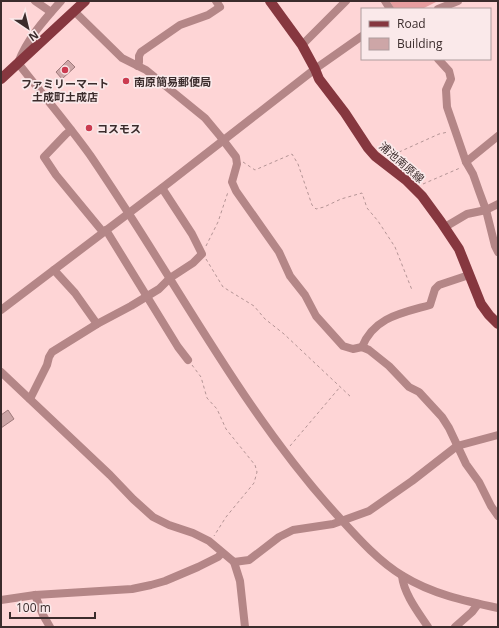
<svg xmlns="http://www.w3.org/2000/svg" width="499" height="628" viewBox="0 0 499 628" font-family="'Open Sans','Noto Sans JP',sans-serif">
  <style>
    .green { fill: #e69d9f }
    .building { fill: #cda6a7; stroke: #9f7a7b }
    .lines { fill: none; stroke-linecap: round; stroke-linejoin: round }
    .path { stroke: #b49495; stroke-width: 1; stroke-dasharray: 3 3; stroke-linecap: butt }
    .minor { stroke: #b48687; stroke-width: 8 }
    .major { stroke: #86373f; stroke-width: 10 }
    .poi-dot { fill: #cb3b50; stroke: #fae9ea; stroke-width: 1.5 }
    .labels { text-anchor: middle; dominant-baseline: central; stroke-width: 3.5; stroke-linejoin: round; paint-order: stroke }
    .poi-label { font-size: 11px; font-weight: bold; fill: #3b2c2c; stroke: #fae9ea; text-anchor: start }
    .street-label { font-size: 11px; fill: #3b2c2c; stroke: #fae9ea }
  </style>
  <rect width="100%" height="100%" fill="#fed5d6"/>
  <!-- green -->
  <polygon class="green" points="390,1 438,1 422,9 394,9"/>
  <!-- building -->
  <g class="building">
    <polygon points="68,60 75,67 62,79 56,72"/>
    <polygon points="8,410 14,419 1,428 1,415"/>
  </g>
  <g class="lines">
    <!-- path -->
    <g class="path">
      <polyline points="388,157 439,134 448,132"/>
      <polyline points="243,162 255,170 292,154 298,164 312,205 316,209 324,207 341,199 362,193 367,208 378,221 395,247 412,290"/>
      <polyline points="423,184 460,168"/>
      <polyline points="206,246 218,222 228,192"/>
      <polyline points="206,259 223,287 254,306 265,319 284,334 352,398"/>
      <polyline points="192,365 201,377 207,398 217,409 226,429 255,465 257,472 254,483 226,517 214,536"/>
      <polyline points="290,446 340,387"/>
    </g>
    <!-- minor -->
    <g class="minor">
      <polyline points="35,1 51,12"/>
      <path d="M61,1C44,20 27,39 18,63C42,94 67,123 90,155C103,174 116,194 129,214C195,316 255,425 337,515C357,537 378,561 403,576C432,594 465,601 498,608"/>
      <polyline points="385,1 390,9"/>
      <polyline points="438,9 458,1"/>
      <polyline points="74,11 122,58 146,70 205,118 220,136 236,157 237,164 232,182 236,191 279,252 290,276 305,295 316,316 343,346 353,349 362,347 369,350 389,366 409,387 419,392 442,417 449,428 466,464 479,482 491,506 498,516"/>
      <polyline points="302,45 346,1"/>
      <polyline points="438,59 449,71 451,79 446,90 447,107 466,162 473,174 479,191 486,210 495,246 498,252"/>
      <polyline points="138,66 139,62 139,56 141,52 180,25 208,15 220,7 216,1"/>
      <polyline points="71,130 66,134 44,157 56,175 103,232"/>
      <polyline points="466,162 498,136"/>
      <polyline points="445,227 467,214 486,210 498,204"/>
      <polyline points="106,230 178,347 188,360"/>
      <polyline points="54,270 75,293 97,324"/>
      <polyline points="1,310 162,188 315,69 362,36"/>
      <path d="M362,347C374,317 402,313 430,305L435,289L439,285L469,275"/>
      <polyline points="1,372 110,475 133,499 153,517 169,525 193,533 209,541 234,562 240,581 245,627"/>
      <polyline points="30,399 47,365 49,357 52,352 97,324 131,306 159,289 170,278 193,263 202,254 192,234 162,188"/>
      <polyline points="234,562 249,560 279,537 293,530 333,524 369,511 412,481 457,446 498,435"/>
      <path d="M402,576C404,594 418,612 428,627"/>
      <polyline points="35,595 43,615 50,627"/>
      <polyline points="1,600 35,595 132,589 151,585 165,581 198,567 218,557 222,553"/>
      <polyline points="455,627 472,612 478,604"/>
    </g>
    <!-- major -->
    <g class="major">
      <polyline points="270,1 302,45 315,69 319,79 345,113 368,148 375,156 406,180 422,196 441,222 459,249 481,304 489,315 498,324"/>
      <polyline points="1,79 85,1"/>
    </g>
  </g>
  <!-- markers -->
  <g class="poi-dot">
    <circle cx="65" cy="70" r="4"/>
    <circle cx="126" cy="81" r="4"/>
    <circle cx="89" cy="128" r="4"/>
  </g>
  <g class="labels">
    <!-- poi labels -->
    <g class="poi-label">
      <text x="134" y="81">南原簡易郵便局</text>
      <text x="65" y="83" text-anchor="middle">ファミリーマート<tspan x="65" dy="13">土成町土成店</tspan></text>
      <text x="97" y="128">コスモス</text>
    </g>
    <!-- street labels -->
    <g class="street-label">
      <text transform="translate(402 162) rotate(41)">浦池南原線</text>
    </g>
  </g>
  <!-- border -->
  <rect width="499" height="628" fill="none" stroke="#3b2c2c" stroke-width="4"/>
  <!-- legend -->
  <rect x="361" y="8" width="130" height="52" fill="#fae9ea" stroke="#ae9d9e"/>
  <rect x="369" y="21" width="20" height="6" fill="#86373f" stroke="#ae9d9e"/>
  <text x="397" y="28" font-size="12" fill="#3b2c2c">Road</text>
  <rect x="369" y="38" width="20" height="12" fill="#cda6a7" stroke="#ae9d9e"/>
  <text x="397" y="48" font-size="12" fill="#3b2c2c">Building</text>
  <!-- north arrow -->
  <g transform="translate(28 28) rotate(145)" stroke="#fae9ea" stroke-width="3" paint-order="stroke">
  <path d="M0-3L7 15L0 10L-7 15Z" fill="#3b2c2c"/>
  <text y="-6" font-size="11" font-weight="bold" text-anchor="middle" fill="#3b2c2c">N</text>
  </g>
  <!-- scale -->
  <path d="M10 612v6h85v-6" fill="none" stroke="#3b2c2c" stroke-width="2"/>
  <text x="16" y="612" font-size="12" fill="#3b2c2c" stroke="#fae9ea" stroke-width="3" paint-order="stroke">100 m</text>
</svg>
